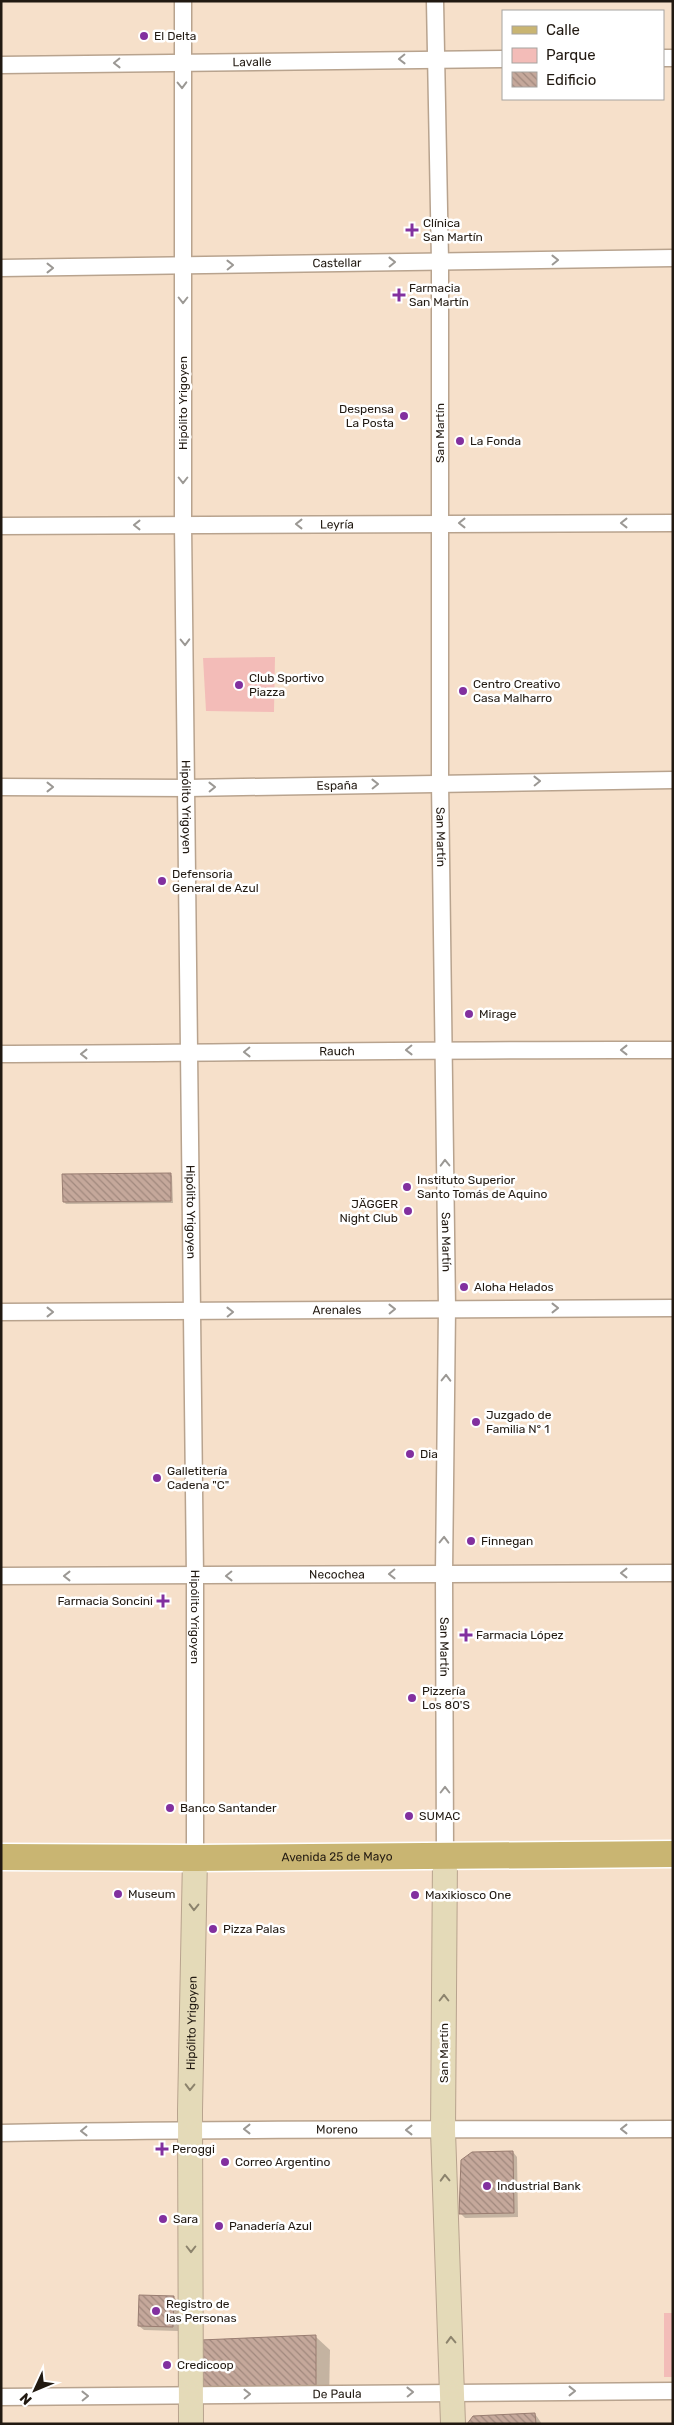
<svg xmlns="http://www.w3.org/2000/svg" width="674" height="2425" viewBox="0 0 674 2425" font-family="Rubik,sans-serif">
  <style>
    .green { fill: #f3bcb8 }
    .shadow { fill: #0003 }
    .building { fill: url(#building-back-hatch); stroke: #997d71 }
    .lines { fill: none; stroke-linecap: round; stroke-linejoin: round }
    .street-casing { stroke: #b8a38e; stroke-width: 19 }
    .secondary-casing { stroke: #b8a38e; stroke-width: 26 }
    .primary-casing { stroke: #fff; stroke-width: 29 }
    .street { stroke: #fff; stroke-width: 16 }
    .secondary { stroke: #e4dab8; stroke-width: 24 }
    .primary { stroke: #c9b572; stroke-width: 26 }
    .oneway { stroke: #9b9894 }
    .oneway2 { stroke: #8c836d }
    .poi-dot { fill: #82309f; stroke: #fff; stroke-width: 2 }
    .labels { text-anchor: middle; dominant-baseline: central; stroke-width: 5; stroke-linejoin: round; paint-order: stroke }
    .poi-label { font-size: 12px; fill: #211911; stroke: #fff; text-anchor: start }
    .street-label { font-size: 12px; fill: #211911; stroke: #fff }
  </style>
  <defs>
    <pattern id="building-back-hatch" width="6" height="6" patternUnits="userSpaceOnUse" patternTransform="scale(1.25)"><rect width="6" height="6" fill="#c5a89b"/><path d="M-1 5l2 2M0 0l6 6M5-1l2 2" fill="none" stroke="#a0887d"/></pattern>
  </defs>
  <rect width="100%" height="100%" fill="#f6e0ca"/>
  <!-- green -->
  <g class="green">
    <polygon points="275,657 274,712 206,711 203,658"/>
    <rect x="664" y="2313" width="9" height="64"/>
  </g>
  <!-- shadow -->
  <g class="shadow">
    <polygon points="170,1174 172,1176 173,1203 66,1204 64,1202"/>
    <polygon points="513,2152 517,2157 518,2217 465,2218 460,2213"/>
    <polygon points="174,2297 178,2302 178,2331 144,2330 139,2326"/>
    <polygon points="316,2337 330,2350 329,2401 203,2388"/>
    <polygon points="535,2414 542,2424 469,2424"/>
  </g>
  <!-- building -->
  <g class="building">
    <polygon points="171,1173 171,1201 63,1202 62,1174"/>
    <polygon points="513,2151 514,2213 459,2214 461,2160 472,2152"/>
    <polygon points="139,2295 174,2296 173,2327 138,2326"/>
    <polygon points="316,2335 316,2388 202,2388 201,2340"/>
    <polygon points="535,2413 536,2424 467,2424 473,2416"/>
  </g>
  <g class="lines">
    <defs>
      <g id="street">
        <path id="s1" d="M183,1V525L195,1577V1858"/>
        <path id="s2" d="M435,1L440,261V782L447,1308L444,1573L445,1856"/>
        <polyline points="663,58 673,58"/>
        <path id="s3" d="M1,65L503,59"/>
        <path id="s4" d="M1,268L673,258"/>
        <path id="s5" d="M1,526L673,523"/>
        <path id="s6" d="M1,787L187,788L673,780"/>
        <path id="s7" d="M1,1054C225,1053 449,1049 673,1050"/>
        <path id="s8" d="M1,1312L673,1308"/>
        <path id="s9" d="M1,1576L673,1573"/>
        <path id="s10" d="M1,2133C225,2128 449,2130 673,2129"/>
        <path id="s11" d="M1,2397L673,2391"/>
      </g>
      <g id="secondary">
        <polyline points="445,1856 443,2131 453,2424"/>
        <path id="s12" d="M191,2424L190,2111L195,1858"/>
      </g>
      <g id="primary">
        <path id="s13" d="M1,1857L195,1858L673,1854"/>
      </g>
    </defs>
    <!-- street casing -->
    <use href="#street" class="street-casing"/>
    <!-- secondary casing -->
    <use href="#secondary" class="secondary-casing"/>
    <!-- primary casing -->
    <use href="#primary" class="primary-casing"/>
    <!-- street -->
    <use href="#street" class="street"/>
    <!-- secondary -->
    <use href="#secondary" class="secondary"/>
    <!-- primary -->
    <use href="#primary" class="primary"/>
  </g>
  <!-- one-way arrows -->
  <defs><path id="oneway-chevron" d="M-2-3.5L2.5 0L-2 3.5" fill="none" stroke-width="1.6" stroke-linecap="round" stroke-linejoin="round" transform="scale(1.25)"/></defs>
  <g class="oneway">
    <use href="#oneway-chevron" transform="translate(402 59) rotate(179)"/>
    <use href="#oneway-chevron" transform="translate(117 63) rotate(179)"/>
    <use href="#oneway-chevron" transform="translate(182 85) rotate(89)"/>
    <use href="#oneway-chevron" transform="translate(555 260) rotate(-1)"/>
    <use href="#oneway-chevron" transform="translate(392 262) rotate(-1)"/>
    <use href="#oneway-chevron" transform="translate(230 265) rotate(-1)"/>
    <use href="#oneway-chevron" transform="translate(50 268)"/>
    <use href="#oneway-chevron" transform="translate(183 300) rotate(90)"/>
    <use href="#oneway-chevron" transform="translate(183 480) rotate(90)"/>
    <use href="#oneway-chevron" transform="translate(462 523) rotate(-180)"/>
    <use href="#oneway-chevron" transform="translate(624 523) rotate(-180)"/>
    <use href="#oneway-chevron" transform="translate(299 524) rotate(180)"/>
    <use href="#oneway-chevron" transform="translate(137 525) rotate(180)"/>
    <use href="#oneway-chevron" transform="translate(185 642) rotate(89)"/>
    <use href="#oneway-chevron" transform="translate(537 781) rotate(-1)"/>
    <use href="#oneway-chevron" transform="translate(375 784) rotate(-1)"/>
    <use href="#oneway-chevron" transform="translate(50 787)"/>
    <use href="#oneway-chevron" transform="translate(212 787) rotate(-1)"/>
    <use href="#oneway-chevron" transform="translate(409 1050) rotate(179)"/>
    <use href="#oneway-chevron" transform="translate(624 1050) rotate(-180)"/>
    <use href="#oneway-chevron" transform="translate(247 1052) rotate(179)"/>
    <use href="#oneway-chevron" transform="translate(84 1054) rotate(180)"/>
    <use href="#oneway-chevron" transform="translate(445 1163) rotate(-91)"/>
    <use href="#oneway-chevron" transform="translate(555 1308)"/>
    <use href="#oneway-chevron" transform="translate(392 1309) rotate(-1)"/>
    <use href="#oneway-chevron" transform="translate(50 1312)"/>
    <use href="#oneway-chevron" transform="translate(230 1312) rotate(-1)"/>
    <use href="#oneway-chevron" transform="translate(446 1378) rotate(-89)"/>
    <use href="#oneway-chevron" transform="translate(444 1540) rotate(-89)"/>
    <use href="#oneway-chevron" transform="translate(624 1573) rotate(180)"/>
    <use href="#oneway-chevron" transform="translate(392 1574) rotate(179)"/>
    <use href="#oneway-chevron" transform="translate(67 1576) rotate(-180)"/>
    <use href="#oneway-chevron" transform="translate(229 1576) rotate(179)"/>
    <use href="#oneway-chevron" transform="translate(445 1790) rotate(-90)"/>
    <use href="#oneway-chevron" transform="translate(247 2129) rotate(-180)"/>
    <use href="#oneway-chevron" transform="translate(624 2129) rotate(180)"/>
    <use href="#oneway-chevron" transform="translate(409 2130) rotate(-180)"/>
    <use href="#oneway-chevron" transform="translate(84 2131) rotate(179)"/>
    <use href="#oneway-chevron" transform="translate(572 2391)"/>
    <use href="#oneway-chevron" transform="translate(410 2392) rotate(-1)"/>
    <use href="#oneway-chevron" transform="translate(247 2394) rotate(-1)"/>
    <use href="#oneway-chevron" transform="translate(85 2396) rotate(-1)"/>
  </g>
  <g class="oneway2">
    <use href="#oneway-chevron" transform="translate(194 1907) rotate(91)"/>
    <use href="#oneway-chevron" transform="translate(444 1998) rotate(-90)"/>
    <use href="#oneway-chevron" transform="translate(190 2087) rotate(91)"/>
    <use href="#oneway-chevron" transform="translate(445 2178) rotate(-92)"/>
    <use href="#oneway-chevron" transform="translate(191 2249) rotate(90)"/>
    <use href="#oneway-chevron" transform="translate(451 2340) rotate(-92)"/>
  </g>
  <!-- markers -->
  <g class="poi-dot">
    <circle cx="144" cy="36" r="5"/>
    <path d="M409.5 222.5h5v5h5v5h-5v5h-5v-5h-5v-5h5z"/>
    <path d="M396.5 287.5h5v5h5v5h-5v5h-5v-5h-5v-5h5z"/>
    <circle cx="404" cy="416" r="5"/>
    <circle cx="460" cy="441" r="5"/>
    <circle cx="239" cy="685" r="5"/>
    <circle cx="463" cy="691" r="5"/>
    <circle cx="162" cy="881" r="5"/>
    <circle cx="469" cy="1014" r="5"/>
    <circle cx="407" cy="1187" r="5"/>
    <circle cx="408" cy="1211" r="5"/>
    <circle cx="464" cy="1287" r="5"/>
    <circle cx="476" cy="1422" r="5"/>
    <circle cx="410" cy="1454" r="5"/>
    <circle cx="157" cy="1478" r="5"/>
    <circle cx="471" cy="1541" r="5"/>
    <path d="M160.5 1593.5h5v5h5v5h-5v5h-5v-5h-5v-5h5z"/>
    <path d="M463.5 1627.5h5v5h5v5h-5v5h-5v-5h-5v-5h5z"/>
    <circle cx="412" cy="1698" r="5"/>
    <circle cx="170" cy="1808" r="5"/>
    <circle cx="409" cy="1816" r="5"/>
    <circle cx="118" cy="1894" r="5"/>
    <circle cx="415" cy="1895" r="5"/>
    <circle cx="213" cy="1929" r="5"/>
    <path d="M159.5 2141.5h5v5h5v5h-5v5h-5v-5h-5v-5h5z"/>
    <circle cx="225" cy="2162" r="5"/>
    <circle cx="487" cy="2186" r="5"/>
    <circle cx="163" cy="2219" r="5"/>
    <circle cx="219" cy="2226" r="5"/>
    <circle cx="156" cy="2311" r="5"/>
    <circle cx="167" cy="2365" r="5"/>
  </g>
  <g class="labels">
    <!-- poi labels -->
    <g class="poi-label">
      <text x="154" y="36">El Delta</text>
      <text x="423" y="223">Clínica<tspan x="423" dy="14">San Martín</tspan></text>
      <text x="409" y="288">Farmacia<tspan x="409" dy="14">San Martín</tspan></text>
      <text x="394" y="409" text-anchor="end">Despensa<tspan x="394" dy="14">La Posta</tspan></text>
      <text x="470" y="441">La Fonda</text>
      <text x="249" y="678">Club Sportivo<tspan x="249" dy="14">Piazza</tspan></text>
      <text x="473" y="684">Centro Creativo<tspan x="473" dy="14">Casa Malharro</tspan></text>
      <text x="172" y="874">Defensoria<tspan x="172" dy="14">General de Azul</tspan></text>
      <text x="479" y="1014">Mirage</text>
      <text x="417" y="1180">Instituto Superior<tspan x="417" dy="14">Santo Tomás de Aquino</tspan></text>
      <text x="398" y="1204" text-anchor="end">JÄGGER<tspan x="398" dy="14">Night Club</tspan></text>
      <text x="474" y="1287">Aloha Helados</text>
      <text x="486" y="1415">Juzgado de<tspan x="486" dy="14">Familia N° 1</tspan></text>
      <text x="420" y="1454">Dia</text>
      <text x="167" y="1471">Galletitería<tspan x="167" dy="14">Cadena "C"</tspan></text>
      <text x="481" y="1541">Finnegan</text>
      <text x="153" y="1601" text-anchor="end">Farmacia Soncini</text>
      <text x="476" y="1635">Farmacia López</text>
      <text x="422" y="1691">Pizzería<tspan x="422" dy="14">Los 80'S</tspan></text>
      <text x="180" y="1808">Banco Santander</text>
      <text x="419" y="1816">SUMAC</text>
      <text x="128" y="1894">Museum</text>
      <text x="425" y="1895">Maxikiosco One</text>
      <text x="223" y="1929">Pizza Palas</text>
      <text x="172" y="2149">Peroggi</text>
      <text x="235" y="2162">Correo Argentino</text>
      <text x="497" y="2186">Industrial Bank</text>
      <text x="173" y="2219">Sara</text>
      <text x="229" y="2226">Panadería Azul</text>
      <text x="166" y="2304">Registro de<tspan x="166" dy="14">las Personas</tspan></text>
      <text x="177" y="2365">Credicoop</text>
    </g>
    <!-- street labels -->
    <g class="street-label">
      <text stroke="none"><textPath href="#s3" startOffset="251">Lavalle</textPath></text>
      <text stroke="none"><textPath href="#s4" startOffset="336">Castellar</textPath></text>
      <text transform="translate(183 403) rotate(-90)">Hipólito Yrigoyen</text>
      <text transform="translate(440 433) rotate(-90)">San Martín</text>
      <text stroke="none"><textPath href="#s5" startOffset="336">Leyría</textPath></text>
      <text stroke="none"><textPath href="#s6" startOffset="336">España</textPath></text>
      <text stroke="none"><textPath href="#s1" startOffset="806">Hipólito Yrigoyen</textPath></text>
      <text stroke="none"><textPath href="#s2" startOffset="836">San Martín</textPath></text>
      <text stroke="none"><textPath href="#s7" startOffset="336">Rauch</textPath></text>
      <text stroke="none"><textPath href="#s1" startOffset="1211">Hipólito Yrigoyen</textPath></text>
      <text stroke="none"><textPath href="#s2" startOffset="1241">San Martín</textPath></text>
      <text stroke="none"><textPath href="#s8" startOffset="336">Arenales</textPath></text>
      <text stroke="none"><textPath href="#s9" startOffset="336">Necochea</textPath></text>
      <text stroke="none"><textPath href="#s1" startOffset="1616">Hipólito Yrigoyen</textPath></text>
      <text stroke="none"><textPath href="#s2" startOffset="1646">San Martín</textPath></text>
      <text stroke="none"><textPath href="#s13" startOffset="336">Avenida 25 de Mayo</textPath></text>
      <text stroke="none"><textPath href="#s12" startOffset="401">Hipólito Yrigoyen</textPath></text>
      <text transform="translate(444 2053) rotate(-90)">San Martín</text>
      <text stroke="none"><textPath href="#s10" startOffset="336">Moreno</textPath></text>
      <text stroke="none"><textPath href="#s11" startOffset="336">De Paula</textPath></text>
    </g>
  </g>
  <!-- border -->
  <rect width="674" height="2425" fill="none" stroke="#211911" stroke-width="5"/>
  <!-- legend -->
  <rect x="502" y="10" width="162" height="90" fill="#ffffff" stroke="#a6a3a0"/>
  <rect x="512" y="26" width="25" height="8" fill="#c9b572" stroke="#a6a3a0"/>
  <text x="546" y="35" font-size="15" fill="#211911">Calle</text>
  <rect x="512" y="48" width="25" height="15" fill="#f3bcb8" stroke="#a6a3a0"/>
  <text x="546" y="60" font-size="15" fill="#211911">Parque</text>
  <rect x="512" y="72" width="25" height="15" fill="url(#building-back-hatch)" stroke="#a6a3a0"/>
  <text x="546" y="85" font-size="15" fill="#211911">Edificio</text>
  <!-- north arrow -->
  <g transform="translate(35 2390) rotate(226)" stroke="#ffffff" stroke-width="4" paint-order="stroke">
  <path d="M0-4L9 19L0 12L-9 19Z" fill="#211911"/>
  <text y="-8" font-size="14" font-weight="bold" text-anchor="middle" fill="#211911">N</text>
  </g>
</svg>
